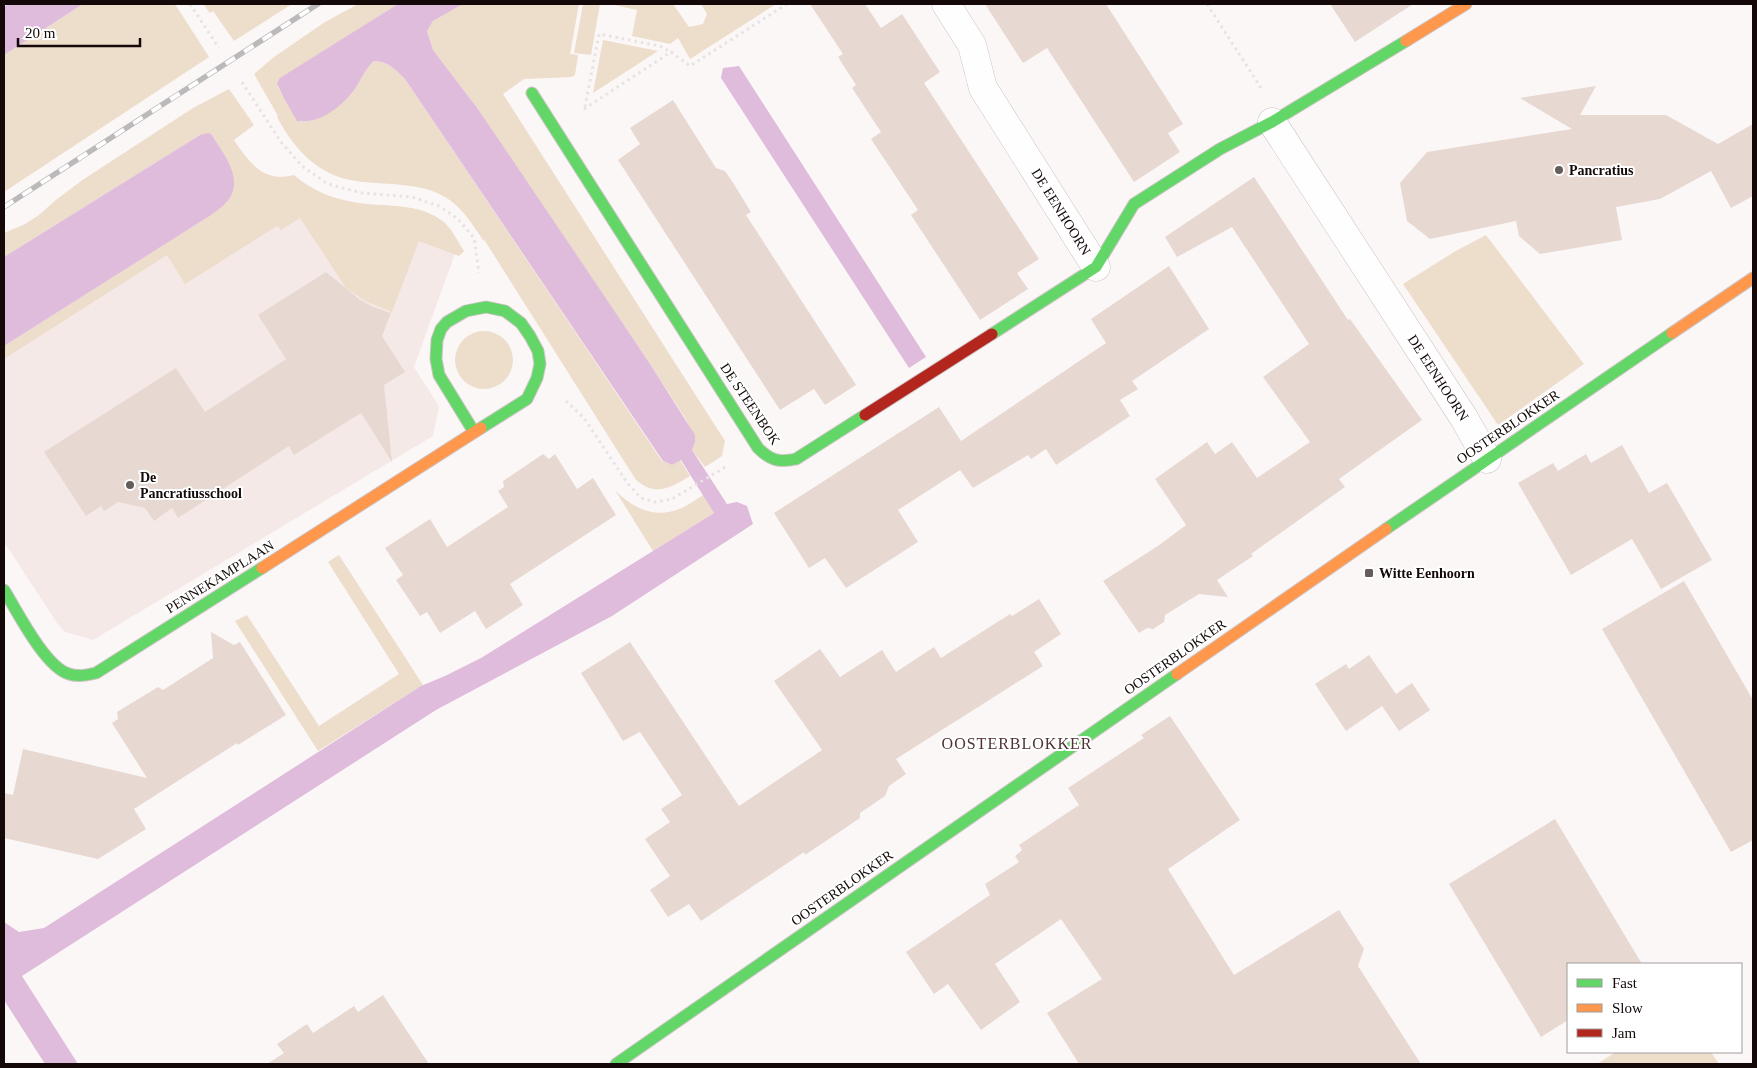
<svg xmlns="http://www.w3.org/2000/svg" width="1757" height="1068" viewBox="0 0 1757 1068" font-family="Georgia,serif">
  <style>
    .built { fill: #f5e9e8 }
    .green { fill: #edddcb }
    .water { fill: #dfbbdc }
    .building { fill: #e7d8d2 }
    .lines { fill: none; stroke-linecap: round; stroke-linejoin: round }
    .street-casing { stroke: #cdc4c4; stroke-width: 29 }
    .fast-casing { stroke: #cdc4c4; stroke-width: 13 }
    .slow-casing { stroke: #cdc4c4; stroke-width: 13 }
    .jam-casing { stroke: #cdc4c4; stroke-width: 13 }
    .path { stroke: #e5e3e3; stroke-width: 3; stroke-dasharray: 2.5 4; stroke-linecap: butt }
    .street { stroke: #fffefe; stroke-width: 28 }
    .fast { stroke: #63d668; stroke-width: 11 }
    .slow { stroke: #ff974d; stroke-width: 11 }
    .jam { stroke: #b3261e; stroke-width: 11 }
    .rail-casing { stroke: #bbb9b9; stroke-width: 5.5 }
    .rail { stroke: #fff; stroke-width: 4; stroke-dasharray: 11; stroke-linecap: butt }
    .poi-dot { fill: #655c5c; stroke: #fff; stroke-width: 2 }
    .labels { text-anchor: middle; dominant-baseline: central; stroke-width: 4; stroke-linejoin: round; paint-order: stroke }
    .poi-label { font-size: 14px; font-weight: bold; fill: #140808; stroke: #fff; text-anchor: start }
    .street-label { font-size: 14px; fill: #140808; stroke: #fff }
    .quarter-label { font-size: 16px; letter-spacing: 1px; fill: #4f3231; stroke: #fff }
  </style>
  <rect width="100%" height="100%" fill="#fcf7f7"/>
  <!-- built -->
  <polygon class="built" points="297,206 418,236 456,251 414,367 439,406 433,436 93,640 65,632 57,623 4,542 4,355 169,249"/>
  <!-- green -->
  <g class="green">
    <polygon points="83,4 175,4 209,57 4,192 4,55"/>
    <polygon points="203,4 292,4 234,41 213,11 210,13"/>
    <path d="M358,4H398L280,79L300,122C323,121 347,104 358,84C363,76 366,68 374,61C388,61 396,70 405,79L662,461L672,465L680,460L690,476C670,488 656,497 636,480L485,241L483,240C472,224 462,207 445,197C428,187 411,186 393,184C379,183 364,183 351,180C316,174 293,147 277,117L278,116L254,74L274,57L325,22Z"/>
    <polygon points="463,4 579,4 570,54 578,55 575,75 572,77 524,79 503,94 725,441 722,456 705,467 692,450 695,442 687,421 650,364 478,109 433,50 427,31 433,21"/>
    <polygon points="583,4 600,4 591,55 574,53"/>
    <polygon points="609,4 673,4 689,27 703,24 707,14 701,4 776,4 690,59 678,38 670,44 632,36 637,10"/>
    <polygon points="603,40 658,51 593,93"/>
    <path d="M229,89L254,125L234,140C250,163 263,183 294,175C311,190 331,198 353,202C383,208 420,201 445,223C453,231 458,242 464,251L459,256L419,241L392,312L365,301L346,288L300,218L281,230L277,226L185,284L167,255L4,359V346L208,217L200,135L4,257V233L25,224L39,215L57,199L84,179L193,108Z"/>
    <polygon points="1486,235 1584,364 1498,425 1403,284 1454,252"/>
    <circle cx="484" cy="360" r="29"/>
    <path d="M615,490C632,508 655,519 679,509C688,506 695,500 703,495L714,513L653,551Z"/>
    <polygon points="339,555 423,685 318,751 235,621 247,615 319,726 399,674 328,562"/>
    <polygon points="1616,1052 1711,1052 1719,1064 1597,1064"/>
  </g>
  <!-- water -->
  <g class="water">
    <polygon points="8,4 83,4 4,55 4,7"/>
    <path d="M398,4H463L433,21L427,31L433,50L478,109L597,285L650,364L695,435V442L692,450L727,504L737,502L747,506L753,524L612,616L436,710L22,976L78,1064H45L4,1000V922L19,932L44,928L421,686L445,676L481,658L714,513L681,460L672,465L663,461L405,79C396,70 388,61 374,61C366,68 363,76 358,84C347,103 321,125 297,121L284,98L277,83L280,78Z"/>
    <polygon points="739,66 926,357 909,368 721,78 723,68"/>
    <path d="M208,133L211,134C222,152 244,177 229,199C224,206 215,212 208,217L4,346V257L200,135Z"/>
  </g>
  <!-- building -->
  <g class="building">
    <polygon points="810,4 865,4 881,28 902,14 940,72 924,83 1039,259 1017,273 1028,289 980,320 911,215 918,210 871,139 881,132 852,88 856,85 838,57 843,54"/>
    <polygon points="985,4 1106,4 1183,124 1168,133 1180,152 1134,182 1047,48 1023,63"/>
    <polygon points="1330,4 1413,4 1355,42"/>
    <polygon points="1596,86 1580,115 1666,115 1718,144 1753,124 1753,196 1731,208 1711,171 1660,199 1616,207 1622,240 1540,254 1519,236 1516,221 1430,239 1407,221 1400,183 1427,152 1572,129 1520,98"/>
    <polygon points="673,100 716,168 725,171 732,181 751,212 746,215 856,385 825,405 814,389 780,410 618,160 640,144 630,128"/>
    <polygon points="1254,177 1348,320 1350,319 1422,420 1339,479 1345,487 1251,554 1253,556 1217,580 1228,597 1199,594 1165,615 1164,622 1153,629 1147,628 1139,633 1103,581 1158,546 1186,525 1155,479 1207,442 1215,454 1232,442 1257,478 1310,442 1263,377 1309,344 1232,227 1177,257 1165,237"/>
    <polygon points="1169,266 1209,329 1132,381 1138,389 1120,400 1130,416 1056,465 1046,449 1031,459 1028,455 973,488 960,470 898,510 918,542 846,588 825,558 809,568 774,513 939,407 961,441 1106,343 1091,319"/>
    <polygon points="326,272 359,299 373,307 391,313 382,336 405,372 384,385 392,462 361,413 294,455 289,446 178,518 172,508 154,521 145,508 118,502 104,511 101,506 86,516 44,452 176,368 205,412 286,359 258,315"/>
    <polygon points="1622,445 1649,493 1667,483 1712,560 1661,589 1632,539 1571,575 1518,483 1553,463 1558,471 1586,454 1591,463"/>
    <polygon points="543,454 549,459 555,454 577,489 593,478 616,515 510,584 523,605 486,629 475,611 440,633 427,612 420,616 396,580 403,575 385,548 430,519 447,547 508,507 498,491 504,487 503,481"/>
    <polygon points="1684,581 1753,700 1753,840 1731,852 1602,629"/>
    <polygon points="1039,599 1061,634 1034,652 1043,666 896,759 906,774 889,786 885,796 860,813 860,818 805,855 804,852 701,921 689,904 668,917 650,890 670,876 645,839 670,822 661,809 682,795 640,732 623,741 581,673 630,642 739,806 822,750 774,681 820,649 840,677 882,650 896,672 934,647 941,658 1010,614 1012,616"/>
    <polygon points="211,632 234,645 240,642 286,715 238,745 237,743 134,809 146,829 98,859 4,838 4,793 13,795 23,749 147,778 112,723 118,719 117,712 158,687 163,690 213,658"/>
    <polygon points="1369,655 1396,694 1412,683 1430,710 1399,731 1382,706 1346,731 1315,684 1346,664 1349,669"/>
    <polygon points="1170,716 1240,820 1168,869 1234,975 1339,910 1364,949 1358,966 1421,1064 1079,1064 1047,1013 1102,979 1061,919 995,964 1020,1002 981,1030 948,984 934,994 906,952 990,895 985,884 1019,862 1015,856 1022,850 1019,845 1079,805 1068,788 1144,738 1141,735"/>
    <polygon points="1555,819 1642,964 1568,964 1568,1020 1541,1037 1449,884"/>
    <polygon points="383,995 429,1064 267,1064 284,1053 277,1044 307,1024 313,1033 354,1006 358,1012"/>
  </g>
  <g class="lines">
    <defs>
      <g id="street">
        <polyline points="946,4 972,45 983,88 1096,267"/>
        <polyline points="1272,122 1464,418 1487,459"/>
      </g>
      <g id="fast">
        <path d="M532,93L758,448C770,460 779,463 796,459L865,415"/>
        <polyline points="992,334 1096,267 1134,204 1220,149 1272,122 1406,41"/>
        <polyline points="474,432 439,375 436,359 437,340 441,329 447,322 466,311 486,307 505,311 521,323 530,336 538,351 540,364 537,378 527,399 481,428"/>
        <polyline points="1386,529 1672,333"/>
        <path d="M4,590C17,611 45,667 69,674C78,677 87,675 96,673L262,568"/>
        <polyline points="616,1064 1177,674"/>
      </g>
      <g id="slow">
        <polyline points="1406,41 1466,4"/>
        <polyline points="1672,333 1753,278"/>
        <polyline points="262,568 481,428"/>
        <polyline points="1177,674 1386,529"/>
      </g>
      <polyline id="jam" points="865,415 992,334"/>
    </defs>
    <!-- street casing -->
    <use href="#street" class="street-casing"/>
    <!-- fast casing -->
    <use href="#fast" class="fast-casing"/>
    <!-- slow casing -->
    <use href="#slow" class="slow-casing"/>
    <!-- jam casing -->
    <use href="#jam" class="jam-casing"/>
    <!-- path -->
    <g class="path">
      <polyline points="190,4 219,48"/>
      <polyline points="1207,4 1261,88"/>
      <polyline points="242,82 281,142 302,166 328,184 362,193 412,197 439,206 458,219 474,238 479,273"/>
      <polyline points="585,107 599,34 660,46 670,52"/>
      <polyline points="584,109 671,52 690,66 787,4"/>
      <polyline points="566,401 584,418 628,484 641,498 655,502 672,499 727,466"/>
    </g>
    <!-- street -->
    <use href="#street" class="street"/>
    <!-- fast -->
    <use href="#fast" class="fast"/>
    <!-- slow -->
    <use href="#slow" class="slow"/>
    <!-- jam -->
    <use href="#jam" class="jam"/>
    <defs>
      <polyline id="rail" points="4,207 318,4"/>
    </defs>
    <!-- rail casing -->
    <use href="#rail" class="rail-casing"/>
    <!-- rail -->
    <use href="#rail" class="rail"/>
  </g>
  <!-- markers -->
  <g class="poi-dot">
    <circle cx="1559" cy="170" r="5"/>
    <circle cx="130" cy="485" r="5"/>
    <rect x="1364" y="568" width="10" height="10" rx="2.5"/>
  </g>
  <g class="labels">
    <!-- poi labels -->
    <g class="poi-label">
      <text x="1569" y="170">Pancratius</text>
      <text x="140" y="477">De<tspan x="140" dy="16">Pancratiusschool</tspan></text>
      <text x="1379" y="573">Witte Eenhoorn</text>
    </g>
    <!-- street labels -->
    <g class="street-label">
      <text transform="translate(1061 212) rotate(58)">DE EENHOORN</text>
      <text transform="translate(1438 378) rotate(57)">DE EENHOORN</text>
      <text transform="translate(750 404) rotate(56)">DE STEENBOK</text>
      <text transform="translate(1508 427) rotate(-34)">OOSTERBLOKKER</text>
      <text transform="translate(220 577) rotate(-32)">PENNEKAMPLAAN</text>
      <text transform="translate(1175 657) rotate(-35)">OOSTERBLOKKER</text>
      <text transform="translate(842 888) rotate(-35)">OOSTERBLOKKER</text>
    </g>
    <!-- quarter labels -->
    <g class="quarter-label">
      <text x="1017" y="743">OOSTERBLOKKER</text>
    </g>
  </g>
  <!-- border -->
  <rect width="1757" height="1068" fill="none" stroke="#140808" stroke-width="10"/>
  <!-- legend -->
  <rect x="1567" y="963" width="175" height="90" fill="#ffffff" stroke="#a19c9c"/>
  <rect x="1577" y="979" width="25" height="8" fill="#63d668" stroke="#a19c9c"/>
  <text x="1612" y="988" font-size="15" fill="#140808">Fast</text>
  <rect x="1577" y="1004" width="25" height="8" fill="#ff974d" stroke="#a19c9c"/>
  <text x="1612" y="1013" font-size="15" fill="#140808">Slow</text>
  <rect x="1577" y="1029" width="25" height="8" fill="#b3261e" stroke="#a19c9c"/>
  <text x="1612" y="1038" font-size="15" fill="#140808">Jam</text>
  <!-- scale -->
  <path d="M18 38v8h122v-8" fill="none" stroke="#140808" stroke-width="2.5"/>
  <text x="25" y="38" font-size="15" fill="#140808" stroke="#ffffff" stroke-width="4" paint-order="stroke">20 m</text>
</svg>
